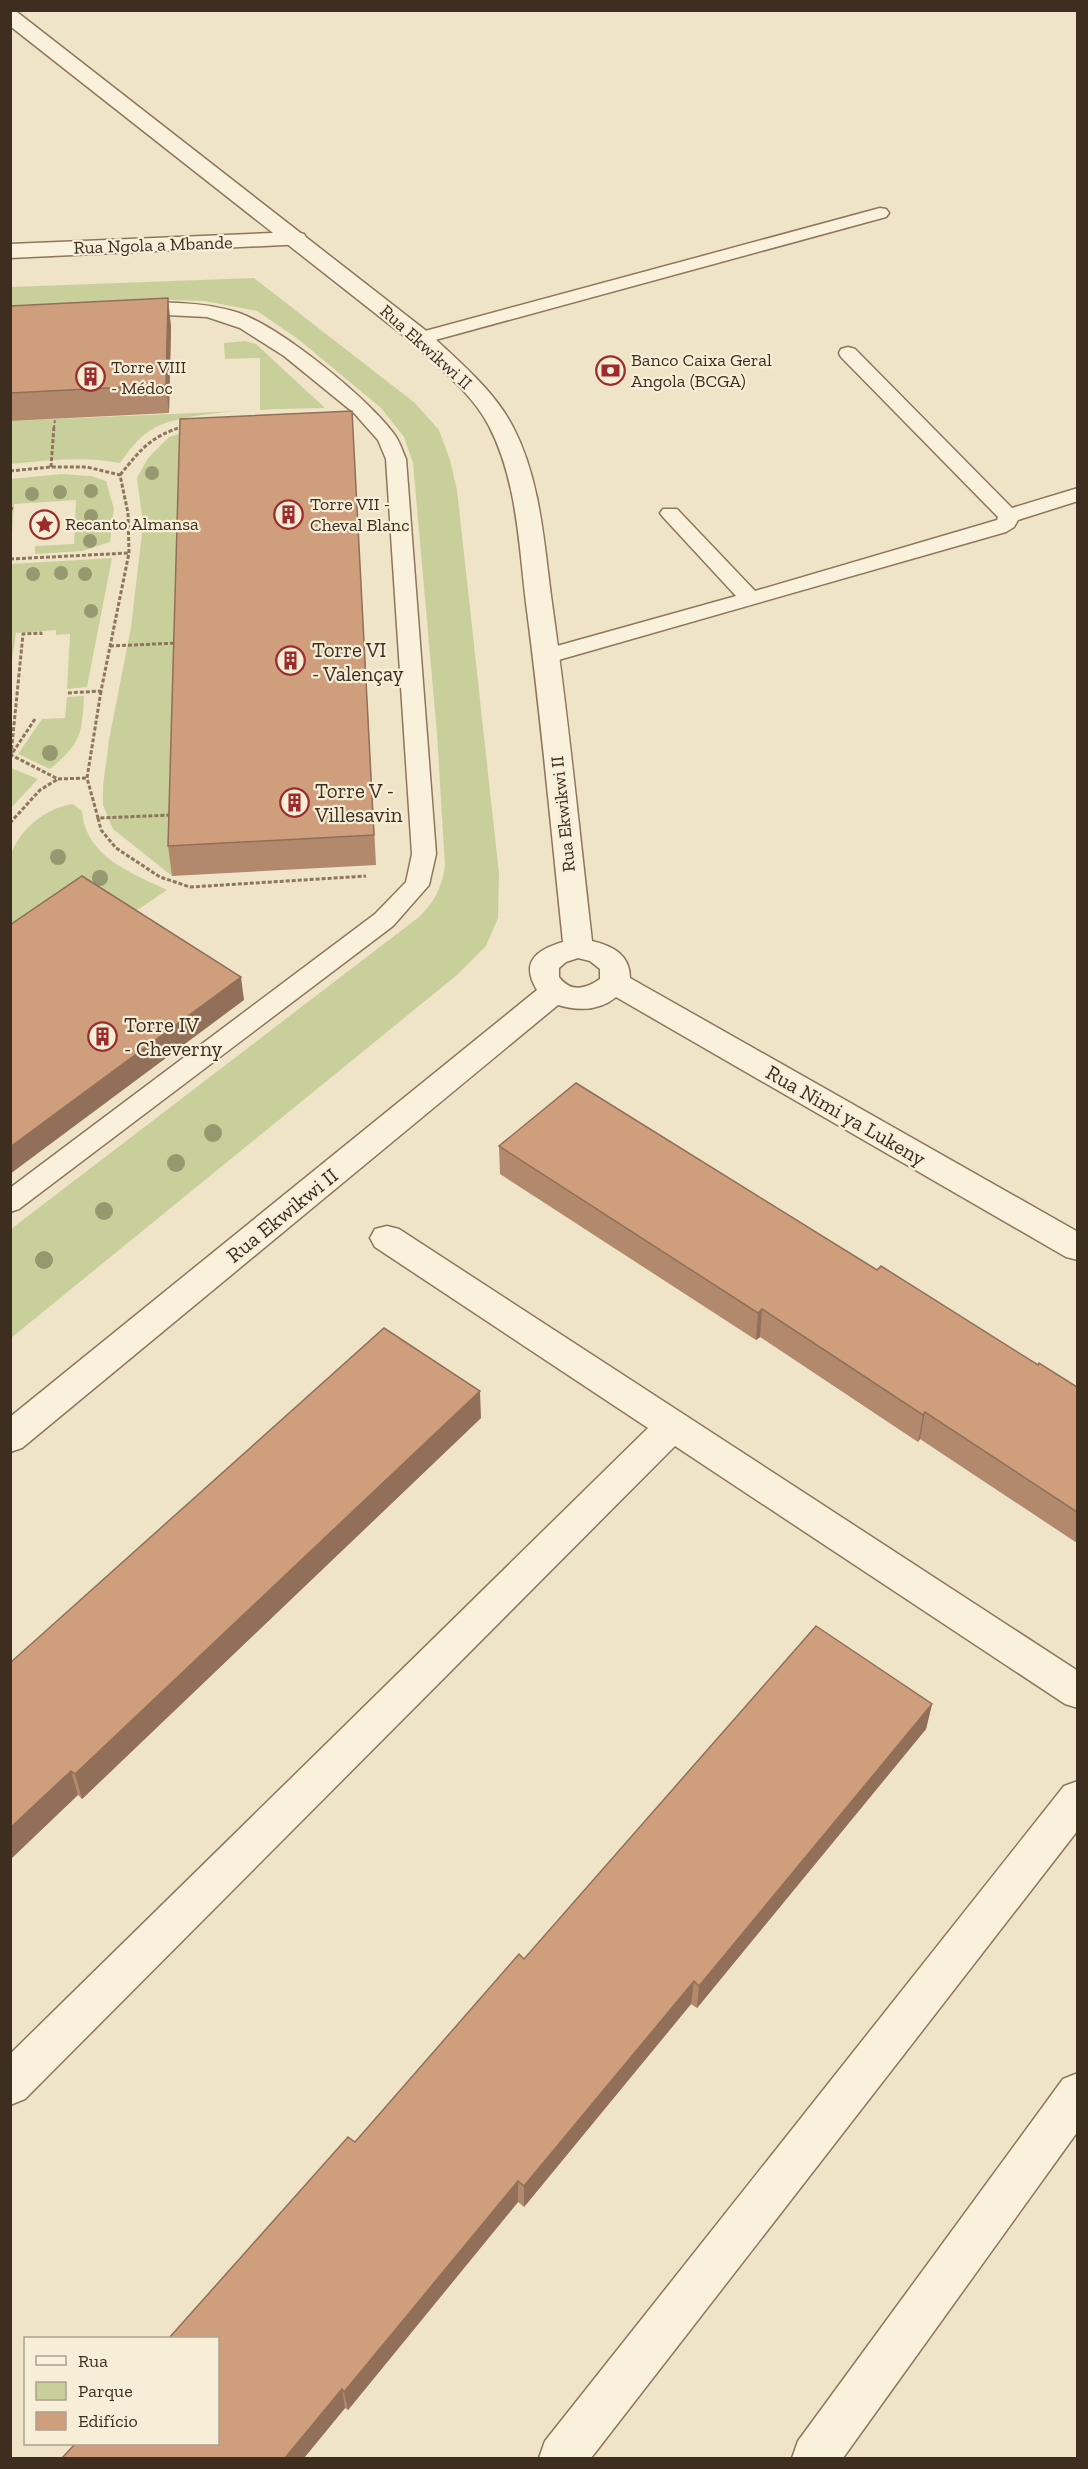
<svg xmlns="http://www.w3.org/2000/svg" width="1088" height="2469" viewBox="0 0 1088 2469" font-family="'Zilla Slab',serif">
  <style>
    .green { fill: #c9cf9b }
    .lines { fill: none; stroke-linecap: round; stroke-linejoin: round }
    .service-casing { stroke: #8d765c; stroke-width: 3 }
    .minor-casing { stroke: #8d765c; stroke-width: 3 }
    .tertiary-casing { stroke: #8d765c; stroke-width: 3 }
    .path-far1 { stroke: #8d765c; stroke-width: 2; stroke-dasharray: 3 2; stroke-linecap: butt }
    .path { stroke: #8d765c; stroke-width: 3; stroke-dasharray: 4 2; stroke-linecap: butt }
    .service { fill: #faf1dc; fill-rule: evenodd }
    .minor { fill: #faf1dc; fill-rule: evenodd }
    .tertiary { fill: #faf1dc; fill-rule: evenodd }
    .tree { fill: #96986f }
    .wall { fill: #b2896c }
    .shaded-wall { fill: #916f58 }
    .building { fill: #cf9f7d; stroke: #916f58; stroke-width: 1.5 }
    .labels { text-anchor: middle; dominant-baseline: central; stroke-width: 4.5; stroke-linejoin: round; paint-order: stroke }
    .far-street-label { font-size: 18px; fill: #3d2e20; stroke: #f7eed8 }
    .far-poi-label { font-size: 18px; fill: #3d2e20; stroke: #f7eed8; text-anchor: start }
    .poi-label { font-size: 21px; fill: #3d2e20; stroke: #f7eed8; text-anchor: start }
    .street-label { font-size: 21px; fill: #3d2e20; stroke: #f7eed8 }
  </style>
  <rect width="100%" height="100%" fill="#f0e4c8"/>
  <!-- green -->
  <g class="green">
    <path d="M254,278L415,403L439,430L450,460L457,490L499,873L498,918L486,946L457,975L11,1338V1229L419,917C435,901 441,889 445,866L437,734L413,463L404,437L381,408L298,339L257,311L204,301L173,300L11,305V287Z"/>
    <path d="M245,341L256,344L325,408C285,409 183,409 151,430C138,438 129,450 120,463C83,456 48,460 11,464L10,421L260,410V358L225,359L224,343Z"/>
    <polygon points="192,430 172,876 113,829 103,805 103,786 109,740 131,627 143,525 137,478 148,458 169,437"/>
    <polygon points="61,474 91,476 106,481 114,509 110,542 82,551 35,554 35,546 74,544 76,500 14,504 11,549 11,479"/>
    <polygon points="112,558 87,687 67,689 70,634 56,635 56,630 16,633 11,666 11,564"/>
    <path d="M84,696C82,735 81,743 50,769L18,754L42,719L65,718L67,697Z"/>
    <polygon points="11,768 38,779 11,808 10,808"/>
    <path d="M73,804L82,811C86,857 130,872 167,890L121,921L11,951C11,932 6,868 11,854C21,828 46,808 73,804Z"/>
  </g>
  <g class="lines">
    <defs>
      <g id="service">
        <polygon points="880,208 886,209 889,213 886,217 428,342 414,342 412,338 414,334"/>
        <path d="M132,303C167,302 202,302 236,312C278,325 368,398 394,434C400,442 402,450 406,459L436,854L429,885L393,926L19,1209L10,1212V1188L375,914L406,882L412,854L386,459L378,440L354,413L284,356L240,328L207,317L125,313L123,309L125,305Z"/>
        <polygon points="848,347 855,349 1012,508 1078,488 1078,501 1018,520 1014,527 1006,532 555,661 547,663 539,661 536,656 539,651 736,596 663,517 660,513 663,509 677,509 755,591 997,520 998,517 841,357 839,353 841,349"/>
      </g>
      <g id="minor">
        <polygon points="296,232 304,234 307,239 304,244 10,258 10,244"/>
        <polygon points="387,1226 399,1229 1078,1671 1078,1708 1065,1704 675,1446 25,2099 10,2105 10,2054 648,1428 375,1247 370,1238 375,1229"/>
        <polygon points="1078,1781 1078,1830 591,2458 539,2458 545,2441 1064,1786"/>
        <polygon points="1078,2073 1078,2131 843,2458 792,2458 798,2441 1063,2079"/>
      </g>
      <path id="tertiary" d="M10,10L17,12L429,333C459,362 494,390 513,427C541,481 544,545 552,603C568,716 579,828 592,941C613,946 630,955 630,978L1078,1232V1260L1066,1257L616,997C599,1011 578,1011 558,1005L22,1448L10,1452V1417L537,990C520,962 536,950 563,942C551,829 541,716 526,603C519,545 517,480 489,426C472,393 439,368 413,343L10,26ZM578,958L590,961L600,969V979C586,989 571,993 559,977V968L566,962Z"/>
    </defs>
    <!-- service casing -->
    <use href="#service" class="service-casing"/>
    <!-- minor casing -->
    <use href="#minor" class="minor-casing"/>
    <!-- tertiary casing -->
    <use href="#tertiary" class="tertiary-casing"/>
    <!-- path-far1 -->
    <g class="path-far1">
      <polyline points="54,428 55,419"/>
      <polyline points="179,428 184,426"/>
    </g>
    <!-- path -->
    <g class="path">
      <polyline points="51,467 54,426"/>
      <polyline points="10,471 51,467 87,467 120,475 128,513 129,553 101,691 67,693"/>
      <path d="M120,475C142,448 150,437 184,426"/>
      <polyline points="10,508 13,509"/>
      <polyline points="10,559 129,553"/>
      <polyline points="110,646 177,643"/>
      <polyline points="101,691 87,778 98,818 171,815"/>
      <polyline points="35,719 11,755 58,779 87,778"/>
      <polyline points="11,755 23,634 41,633 41,635"/>
      <polyline points="98,818 101,830 116,848 160,877 190,887 366,876"/>
      <polyline points="10,823 40,790 58,779"/>
    </g>
    <!-- service -->
    <use href="#service" class="service"/>
    <!-- minor -->
    <use href="#minor" class="minor"/>
    <!-- tertiary -->
    <use href="#tertiary" class="tertiary"/>
  </g>
  <!-- trees -->
  <g class="tree">
    <circle cx="152" cy="473" r="7"/>
    <circle cx="91" cy="491" r="7"/>
    <circle cx="60" cy="492" r="7"/>
    <circle cx="32" cy="494" r="7"/>
    <circle cx="91" cy="516" r="7"/>
    <circle cx="90" cy="541" r="7"/>
    <circle cx="61" cy="573" r="7"/>
    <circle cx="33" cy="574" r="7"/>
    <circle cx="85" cy="574" r="7"/>
    <circle cx="91" cy="611" r="7"/>
    <circle cx="50" cy="753" r="8"/>
    <circle cx="58" cy="857" r="8"/>
    <circle cx="100" cy="878" r="8"/>
    <circle cx="213" cy="1133" r="9"/>
    <circle cx="176" cy="1163" r="9"/>
    <circle cx="104" cy="1211" r="9"/>
    <circle cx="44" cy="1260" r="9"/>
  </g>
  <!-- wall -->
  <g class="wall">
    <polygon points="10,306 171,326 169,413 10,421"/>
    <polygon points="352,411 376,865 172,876 168,846"/>
    <polygon points="499,1146 877,1270 1038,1365 1077,1387 1077,1543 920,1439 918,1442 760,1337 756,1340 500,1174"/>
    <polygon points="481,1418 82,1799 78,1795 10,1663"/>
    <polygon points="932,1704 926,1729 697,2008 691,2004 524,2207 518,2202 348,2410 345,2408 304,2458 62,2458 524,1959"/>
  </g>
  <!-- shaded-wall -->
  <g class="shaded-wall">
    <polygon points="168,298 171,326 169,413 166,385"/>
    <polygon points="241,977 244,1000 10,1174 10,1147"/>
    <polygon points="762,1309 760,1337 756,1340 758,1313"/>
    <polygon points="480,1391 481,1418 82,1799 75,1774"/>
    <polygon points="925,1412 920,1439 918,1442 923,1415"/>
    <polygon points="932,1704 926,1729 697,2008 699,1986"/>
    <polygon points="71,1771 78,1795 10,1860 10,1828"/>
    <polygon points="694,1981 691,2004 524,2207 524,2186"/>
    <polygon points="518,2181 518,2202 348,2410 344,2392"/>
    <polygon points="342,2389 345,2408 304,2458 285,2458"/>
  </g>
  <!-- building -->
  <g class="building">
    <polygon points="168,298 166,385 10,393 10,306"/>
    <polygon points="352,411 374,835 168,846 180,419"/>
    <polygon points="82,876 241,977 10,1147 10,925"/>
    <polygon points="576,1083 877,1270 881,1266 1038,1365 1039,1363 1077,1387 1077,1512 925,1412 923,1415 762,1309 758,1313 499,1146"/>
    <polygon points="384,1328 480,1391 75,1774 71,1771 10,1828 10,1663"/>
    <polygon points="816,1626 932,1704 699,1986 694,1981 524,2186 518,2181 344,2392 342,2389 285,2458 62,2458 75,2444 218,2444 218,2338 169,2338 348,2137 355,2142 519,1954 524,1959"/>
  </g>
  <!-- icons -->
  <defs>
    <symbol id="bank-ring" viewBox="-11 -11 22 22"><circle r="9.5" fill="#f7eed8" stroke="#9e2a2b" stroke-width="1.5"/><path d="M-6-4H6V4H-6ZM0-2.3a2.3 2.3 0 1 0 0 4.6a2.3 2.3 0 1 0 0-4.6Z" fill="#9e2a2b"/></symbol>
    <symbol id="building-ring" viewBox="-11 -11 22 22"><circle r="9.5" fill="#f7eed8" stroke="#9e2a2b" stroke-width="1.5"/><path d="M-4-6H4V6H1V3H-1V6H-4ZM-2.5-4.3h1.7v1.8h-1.7ZM.8-4.3h1.7v1.8H.8ZM-2.5-1h1.7V.8h-1.7ZM.8-1h1.7V.8H.8Z" fill="#9e2a2b"/></symbol>
    <symbol id="sight-ring" viewBox="-11 -11 22 22"><circle r="9.5" fill="#f7eed8" stroke="#9e2a2b" stroke-width="1.5"/><path d="M0-6L1.8-2.2L6-1.7L2.9 1.2L3.7 5.4L0 3.3L-3.7 5.4L-2.9 1.2L-6-1.7L-1.8-2.2Z" fill="#9e2a2b"/></symbol>
  </defs>
  <g fill-rule="evenodd">
    <use href="#bank-ring" x="594" y="354" width="33" height="33"/>
    <use href="#building-ring" x="74" y="360" width="33" height="33"/>
    <use href="#building-ring" x="272" y="498" width="33" height="33"/>
    <use href="#sight-ring" x="28" y="508" width="33" height="33"/>
    <use href="#building-ring" x="274" y="644" width="33" height="33"/>
    <use href="#building-ring" x="278" y="786" width="33" height="33"/>
    <use href="#building-ring" x="86" y="1020" width="33" height="33"/>
  </g>
  <g class="labels">
    <!-- far-street labels -->
    <g class="far-street-label">
      <text transform="translate(153 245) rotate(-2)">Rua Ngola a Mbande</text>
      <text transform="translate(426 347) rotate(42)">Rua Ekwikwi II</text>
      <text transform="translate(563 814) rotate(-96)">Rua Ekwikwi II</text>
    </g>
    <!-- far-poi labels -->
    <g class="far-poi-label">
      <text x="631" y="360">Banco Caixa Geral<tspan x="631" dy="21">Angola (BCGA)</tspan></text>
      <text x="111" y="367">Torre VIII<tspan x="111" dy="21">- Médoc</tspan></text>
      <text x="310" y="504">Torre VII -<tspan x="310" dy="21">Cheval Blanc</tspan></text>
      <text x="65" y="524">Recanto Almansa</text>
    </g>
    <!-- poi labels -->
    <g class="poi-label">
      <text x="312" y="649">Torre VI<tspan x="312" dy="24">- Valençay</tspan></text>
      <text x="315" y="790">Torre V -<tspan x="315" dy="24">Villesavin</tspan></text>
      <text x="124" y="1024">Torre IV<tspan x="124" dy="24">- Cheverny</tspan></text>
    </g>
    <!-- street labels -->
    <g class="street-label">
      <text transform="translate(846 1115) rotate(30)">Rua Nimi ya Lukeny</text>
      <text transform="translate(282 1215) rotate(-39)">Rua Ekwikwi II</text>
    </g>
  </g>
  <!-- border -->
  <rect width="1088" height="2469" fill="none" stroke="#3d2e20" stroke-width="24"/>
  <!-- legend -->
  <rect x="24" y="2337" width="195" height="108" fill="#f7eed8" stroke="#ada18e" stroke-width="1.5"/>
  <rect x="36" y="2356" width="30" height="9" fill="#faf1dc" stroke="#ada18e" stroke-width="1.5"/>
  <text x="78" y="2367" font-size="18" fill="#3d2e20">Rua</text>
  <rect x="36" y="2382" width="30" height="18" fill="#c9cf9b" stroke="#ada18e" stroke-width="1.5"/>
  <text x="78" y="2397" font-size="18" fill="#3d2e20">Parque</text>
  <rect x="36" y="2412" width="30" height="18" fill="#cf9f7d" stroke="#ada18e" stroke-width="1.5"/>
  <text x="78" y="2427" font-size="18" fill="#3d2e20">Edifício</text>
</svg>
